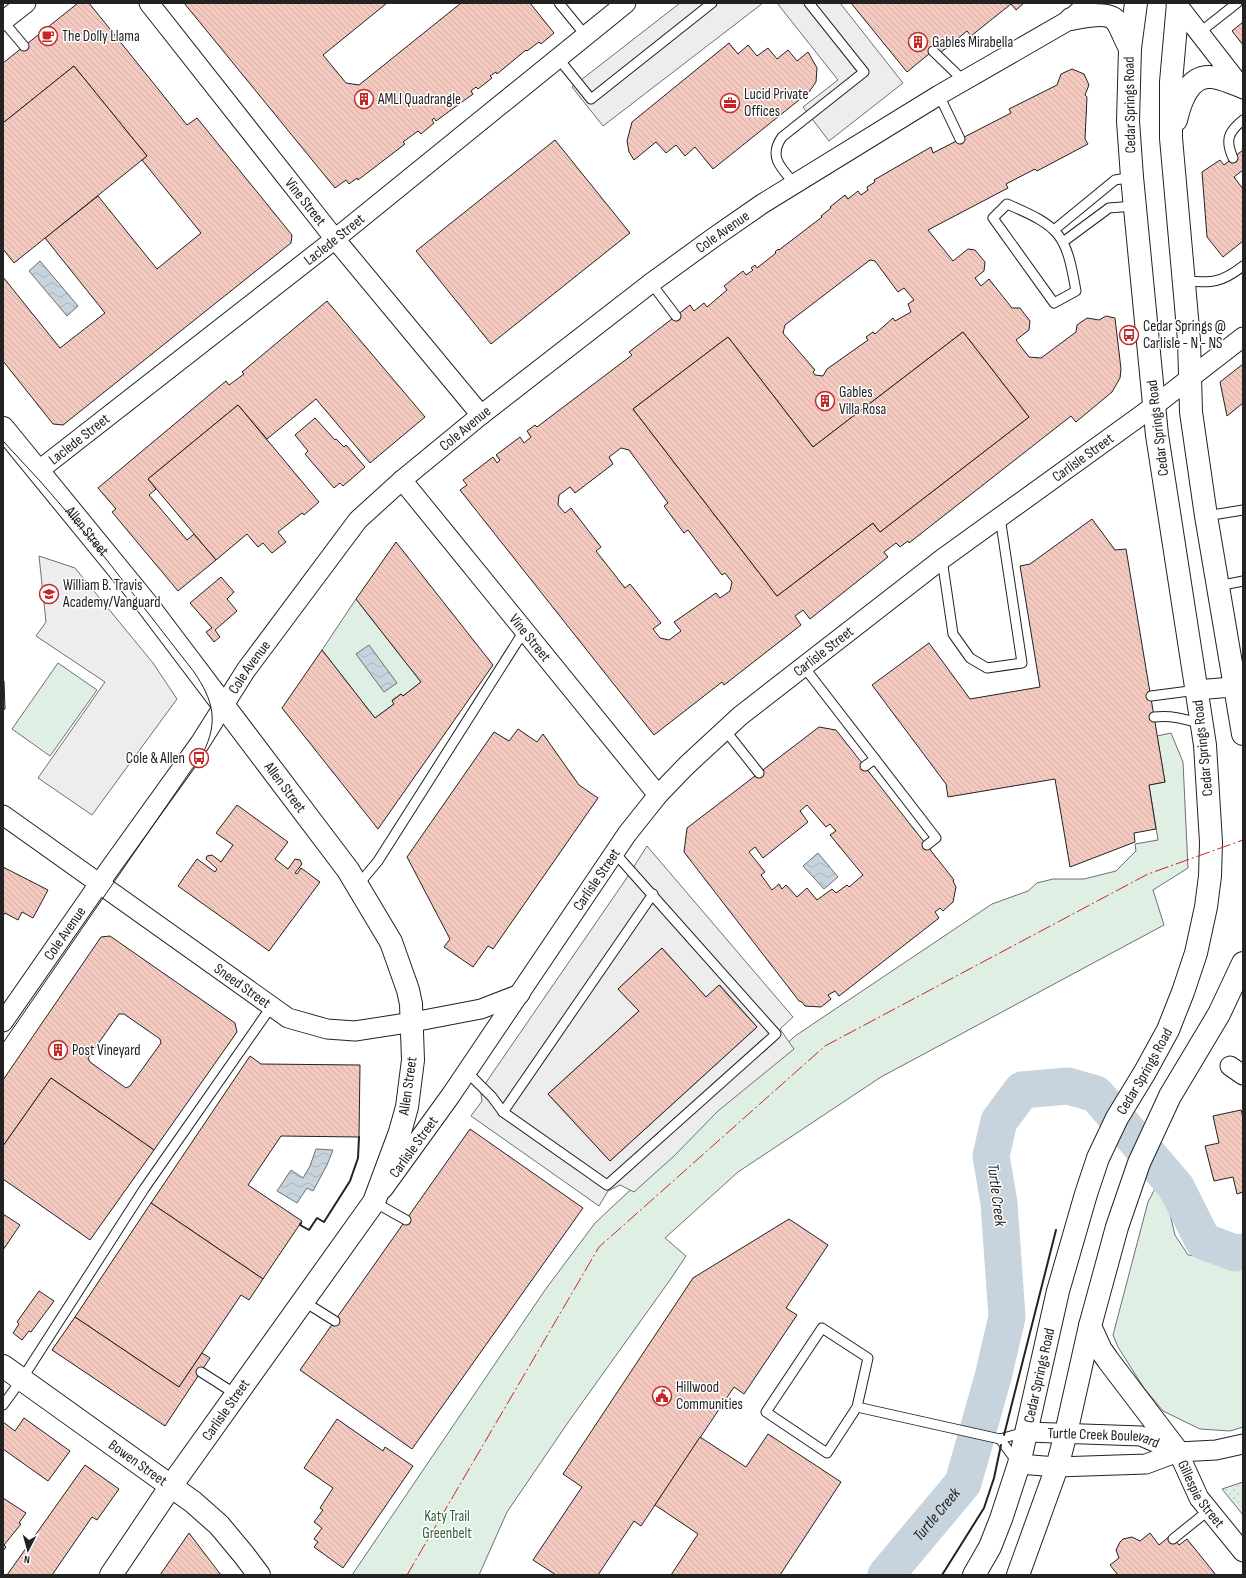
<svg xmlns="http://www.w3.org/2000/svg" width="1246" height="1578" viewBox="0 0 1246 1578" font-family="'Sofia Sans Condensed',sans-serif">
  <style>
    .grass { fill: url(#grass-dots); stroke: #6f6f6f }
    .park { fill: #e0efe3; stroke: #6f6f6f }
    .parking { fill: #ededed; stroke: #6f6f6f; fill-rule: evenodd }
    .water { fill: url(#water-waves); stroke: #6f6f6f }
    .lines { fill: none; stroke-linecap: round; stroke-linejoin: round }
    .river { stroke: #c7d3dd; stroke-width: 37 }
    .building { fill: url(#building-back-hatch); stroke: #222; fill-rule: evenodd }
    .lane-casing { stroke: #222; stroke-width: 11 }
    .street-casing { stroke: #222; stroke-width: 21 }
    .secondary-casing { stroke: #222; stroke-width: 24 }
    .lane { stroke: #fff; stroke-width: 9 }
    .street { stroke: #fff; stroke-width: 19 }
    .secondary { stroke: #fff; stroke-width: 22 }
    .tram { stroke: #222; stroke-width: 1 }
    .wall { stroke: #222; stroke-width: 2 }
    .power { stroke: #c62828; stroke-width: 1; stroke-dasharray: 14 3 2 3; stroke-linecap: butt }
    .labels { text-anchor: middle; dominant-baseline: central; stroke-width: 3; stroke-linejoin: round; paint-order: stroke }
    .poi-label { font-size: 15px; fill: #222; stroke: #fff; text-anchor: start }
    .street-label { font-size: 15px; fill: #222; stroke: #fff }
    .park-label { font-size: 15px; fill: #2f5e38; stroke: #fff }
    .water-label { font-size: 16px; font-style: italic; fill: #222; stroke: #fff }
  </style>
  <defs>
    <pattern id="grass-dots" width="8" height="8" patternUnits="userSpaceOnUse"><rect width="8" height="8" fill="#e0efe3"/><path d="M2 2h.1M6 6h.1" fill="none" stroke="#c0cdc2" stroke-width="1.8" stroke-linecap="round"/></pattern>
    <pattern id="water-waves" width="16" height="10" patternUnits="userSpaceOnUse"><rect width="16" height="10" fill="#c7d3dd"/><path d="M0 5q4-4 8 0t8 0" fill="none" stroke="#abb5bd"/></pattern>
    <pattern id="building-back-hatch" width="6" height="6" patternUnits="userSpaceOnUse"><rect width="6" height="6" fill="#f3c9c0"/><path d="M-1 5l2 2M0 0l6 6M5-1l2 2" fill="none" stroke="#d0aca5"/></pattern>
  </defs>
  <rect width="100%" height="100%" fill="#fff"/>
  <!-- grass -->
  <polygon class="grass" points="1243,1482 1243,1515 1222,1489"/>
  <!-- park -->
  <g class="park">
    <polygon points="356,599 421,682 403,696 401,694 392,700 394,704 375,718 322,650"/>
    <polygon points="58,663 97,690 50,756 12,729"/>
    <polygon points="1171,733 1183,762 1188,868 1153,890 1164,925 881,1077 738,1172 665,1238 686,1256 670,1280 569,1421 507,1512 479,1575 352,1575 545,1290 595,1223 795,1036 992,904 1028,891 1037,883 1053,879 1084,879 1116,871 1136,851 1135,844 1158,840 1149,785 1165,782 1157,736"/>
    <polygon points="1161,1177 1175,1235 1188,1255 1243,1261 1243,1427 1230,1431 1200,1429 1163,1411 1144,1388 1118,1347 1113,1335 1148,1202"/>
  </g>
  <!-- parking -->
  <g class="parking">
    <polygon points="680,3 763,3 603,126 572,87"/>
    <polygon points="777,3 840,3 903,83 829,141 803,107 838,80"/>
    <polygon points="39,556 75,568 153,663 177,699 92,815 38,778 105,682 36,636 46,622"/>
    <path d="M647,846L793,1017L780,1029L794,1049L718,1111L674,1156L634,1192L620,1185L608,1191L599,1206L471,1116L482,1101L481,1094L487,1081L624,882ZM662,948L706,997L720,985L757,1027L610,1161L548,1094L639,1011L618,989Z"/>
  </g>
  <!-- water -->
  <g class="water">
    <polygon points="40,261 78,306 67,316 29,271"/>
    <polygon points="369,645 397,683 384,692 356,654"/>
    <polygon points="818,853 838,877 824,889 803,866"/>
    <polygon points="316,1149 333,1150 327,1165 313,1191 307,1188 297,1203 277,1191 291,1170 303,1178 310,1166"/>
  </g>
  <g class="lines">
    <!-- river -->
    <path class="river" id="s1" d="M886,1575L963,1483L993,1377L1007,1317L999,1203L991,1156L999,1121L1022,1090L1068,1086L1096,1094L1176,1187L1203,1241L1235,1253L1243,1252"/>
  </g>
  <!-- building -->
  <g class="building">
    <polygon points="78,3 89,3 187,125 197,118 292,235 291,243 63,425 53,424 3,361 3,277 60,348 105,313 45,238 98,196 157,269 201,233 142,160 147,156 74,66 3,123 3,63"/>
    <polygon points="184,3 283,3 284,4 285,3 387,3 323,55 346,83 359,85 461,3 530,3 554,33 541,44 539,42 527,51 526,50 497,74 496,72 490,76 492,78 478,89 476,87 471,91 473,94 436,121 434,118 432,120 434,123 421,134 418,131 403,142 405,144 358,180 357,178 349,184 346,180 335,188"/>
    <polygon points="851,3 1024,3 1016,10 1011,4 971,36 967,31 939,54 935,49 907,72"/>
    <polygon points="1243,22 1243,45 1232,31"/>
    <polygon points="729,43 738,54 748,45 757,56 768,48 777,59 788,50 797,61 808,52 817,68 816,82 809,92 713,169 695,147 685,156 676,145 666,153 656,142 634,160 629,152 627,141 632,122"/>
    <polygon points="74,66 147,156 14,263 3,249 3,123"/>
    <path d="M1072,69L1084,74L1089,85L1085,95L1087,97L1085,139L1088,144L1037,171L1035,169L1006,184L1008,188L928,230L953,261L968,249L975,250L985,262L984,271L975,278L981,286L989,279L1012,308H1020L1030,321L1029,330L1016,340L1029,357L1041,358L1076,332L1077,325L1087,318L1099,320L1106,316L1115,318L1121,369L1120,378L1112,392L1076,422L1071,416L909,543L908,541L900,547L896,543L884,552L888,557L810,619L803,610L795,616L801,625L724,685L722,682L654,735L460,490L467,485L463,480L493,457L497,463L500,460L496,455L520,437L524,443L531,437L527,431L535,425L537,427L632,355L629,352L690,305L694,311L704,303L707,307L727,290L724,286L743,271L746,275L753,270L751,268L755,265L757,268L776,253L775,252L778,249L779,250L822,217L821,216L831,208L830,207L845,195L848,199L858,191L861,195L868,190L867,187L875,182L874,180L931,147L933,153L1011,113L1009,109L1057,85L1061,74ZM870,260L875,261L898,292L904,288L914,300L908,304L911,312L895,321L893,318L875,334L873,332L866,337L868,340L827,369L823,376L815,375L813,372L815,370L783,333L785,325ZM963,332L1029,417L880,532L873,523L777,596L633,409L728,337L813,447ZM621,448L629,450L668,503L664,506L684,533L688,530L722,575L725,573L732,582L730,591L720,598L716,593L674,622L681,631L669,640L660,638L653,629L661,623L630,584L625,588L596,551L601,547L571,508L565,513L558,505L559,495L570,487L575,493L613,464L609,457Z"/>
    <polygon points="555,140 630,233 491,344 416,251"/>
    <polygon points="1243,150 1243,170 1234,177 1243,189 1243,241 1223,257 1207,237 1202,172 1220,160 1224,165"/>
    <polygon points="327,301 425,417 370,463 316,399 267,439 238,405 148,479 156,489 149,495 187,540 194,534 216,560 178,591 112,512 116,509 98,488 226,381 229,385 244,374 242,372"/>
    <polygon points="963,332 1029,417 880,532 873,523 777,596 633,409 728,337 813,447"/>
    <polygon points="1243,364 1243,403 1227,416 1220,382"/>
    <polygon points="238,405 319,502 304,515 302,513 278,532 286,542 272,553 263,543 258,547 247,534 216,560 148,479"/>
    <polygon points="315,418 335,440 336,439 344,447 346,445 365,467 343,486 340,483 334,488 305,454 308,451 295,435"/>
    <polygon points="1092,519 1115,550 1126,549 1165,782 1149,785 1156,829 1134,833 1135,842 1070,867 1055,779 948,797 946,784 872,685 929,643 970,699 1040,687 1020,566 1030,564"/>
    <polygon points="396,542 493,665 378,829 282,708 322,650 375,718 394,704 392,701 401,694 403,696 421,682 356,599"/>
    <polygon points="221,577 234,592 227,599 237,611 215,630 220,637 214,642 206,632 212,628 190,603"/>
    <polygon points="4,681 5,709 3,710 3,682"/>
    <path d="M819,727L836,730L954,880L953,881L956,887L953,902L943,911L940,908L935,912L939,918L839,996L835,991L828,995L831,999L821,1007L805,1006L802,1002L799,1001L684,852L687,828ZM807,805L826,827L830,824L836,831L830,835L863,875L849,887L847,885L836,893L832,889L817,900L807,888L797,897L786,885L782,889L779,884L772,890L761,875L765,872L749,852L755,847L763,858L808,822L800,811Z"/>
    <polygon points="518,729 537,742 543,734 579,785 598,798 493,949 488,946 473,967 444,947 450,939 407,857 494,732 509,741"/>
    <polygon points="237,805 288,842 275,859 288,869 295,859 300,860 302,864 295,873 297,874 301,868 320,882 269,951 178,886 197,859 215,872 217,869 206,859 207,856 212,855 221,862 233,845 216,833"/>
    <polygon points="3,867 48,890 33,918 22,912 18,920 5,913 3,916"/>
    <path d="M110,936L235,1023L237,1032L154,1150L51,1078L3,1146V1080L101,937ZM119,1014H124L160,1039L161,1043L130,1086L126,1088L90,1062L88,1058Z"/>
    <polygon points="662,948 706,997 719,985 757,1027 610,1161 548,1094 639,1011 618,989"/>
    <polygon points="250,1056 261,1064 360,1065 359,1137 281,1136 248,1185 302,1221 263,1279 151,1203"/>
    <polygon points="51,1078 154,1150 90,1240 3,1179 3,1146"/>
    <polygon points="1241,1110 1243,1117 1243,1192 1237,1194 1233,1177 1214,1181 1205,1146 1219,1143 1213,1116"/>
    <polygon points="470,1129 583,1208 412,1449 300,1370"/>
    <polygon points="151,1203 263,1279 249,1300 241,1295 179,1387 75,1317"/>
    <polygon points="3,1214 20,1225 3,1250"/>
    <polygon points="789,1219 828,1245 786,1308 797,1315 744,1394 734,1387 641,1526 634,1521 598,1575 556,1575 533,1560 582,1487 563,1474 693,1278"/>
    <polygon points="39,1291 54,1301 31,1332 29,1331 22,1340 13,1333 19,1324 17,1322"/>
    <polygon points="75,1317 179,1387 202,1353 210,1358 165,1426 52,1350"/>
    <polygon points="24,1418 70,1451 48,1481 3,1449 3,1422 15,1431"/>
    <polygon points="337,1419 383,1451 385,1447 413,1466 343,1568 314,1547 318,1542 314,1539 322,1528 314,1522 323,1510 320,1508 333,1488 304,1468"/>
    <polygon points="768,1434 841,1482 780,1575 671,1575 698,1534 655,1505 700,1437 746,1467"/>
    <polygon points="85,1465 119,1489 97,1520 92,1517 52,1575 7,1575"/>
    <polygon points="3,1498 26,1513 19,1523 21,1524 4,1545 6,1547 3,1551"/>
    <polygon points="189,1533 221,1575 160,1575"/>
    <polygon points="1150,1533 1159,1545 1171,1535 1179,1545 1187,1539 1216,1575 1118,1575 1110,1565 1119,1558 1116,1550 1120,1542 1123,1539 1132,1537 1140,1541"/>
  </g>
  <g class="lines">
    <defs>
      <g id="lane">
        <polyline points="559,3 586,36"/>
        <polyline points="3,21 24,46"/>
        <polyline points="1199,33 1237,3"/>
        <polyline points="933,51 964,81"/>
        <polyline points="558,58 591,99 712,3"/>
        <polyline points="939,95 960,139"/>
        <path d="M1233,158C1225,140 1228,132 1243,120"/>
        <path d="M795,184C781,168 768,157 782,137L864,72L809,3"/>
        <path d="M1007,204C1061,227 1066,234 1076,291L1054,303L993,218Z"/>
        <polyline points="1054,230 1115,180 1132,177"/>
        <polyline points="1063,242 1109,208 1134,206"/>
        <path d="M1185,281C1212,283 1221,283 1243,266"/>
        <polyline points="651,283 676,316"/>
        <polyline points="1206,516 1243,510"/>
        <polyline points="942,559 953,634 970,658 987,668 1022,663 1000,517"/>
        <polyline points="1218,586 1243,581"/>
        <polyline points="804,667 936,838 927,845"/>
        <polyline points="1151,696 1197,690"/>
        <path d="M1154,717C1171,715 1185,719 1202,724"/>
        <polyline points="725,730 759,773"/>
        <polyline points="865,766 875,759"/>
        <polyline points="358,885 378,861 524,631"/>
        <polyline points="467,1072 492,1097 503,1112 607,1185 776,1034 614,852"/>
        <polyline points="503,1112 653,894"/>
        <polyline points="374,1202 406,1220"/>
        <polyline points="303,1301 335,1321"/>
        <polyline points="201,1372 237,1395"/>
        <polyline points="3,1405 22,1379 144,1189 271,1007"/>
        <polyline points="857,1407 827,1453 766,1412 822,1328 868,1358 857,1407 1000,1439 1025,1432"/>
        <polyline points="1000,1439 1017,1462"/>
        <polyline points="1173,1539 1209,1510"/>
      </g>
      <g id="street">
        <path id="s2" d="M149,3L335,239L481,415"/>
        <polyline points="1176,3 1243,89"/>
        <polyline points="3,21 26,3"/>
        <path id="s3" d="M38,471L335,239L626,3"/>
        <path id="s4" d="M402,480L658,795"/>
        <polyline points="1197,690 1243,686"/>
        <path id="s5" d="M3,815L288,1018L327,1029L355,1031L413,1022L481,1009L520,994"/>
        <path id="s6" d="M3,1022L108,871L200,743L246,670L358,520L402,480L481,415L651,283L713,238L762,204L939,95L1071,19L1088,3"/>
        <polyline points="1230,1066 1243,1075"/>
        <path id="s7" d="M383,1189L451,1095L627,834L658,795L687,765L740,716L942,559L1154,406L1243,337"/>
        <path id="s8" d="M1027,1432L1141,1436L1178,1452"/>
        <path id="s9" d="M1178,1452L1199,1498L1243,1552"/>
        <polyline points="1019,1464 1057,1467 1146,1464 1178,1452 1216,1450 1243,1444"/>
      </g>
      <g id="secondary">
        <polyline points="1178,3 1171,82 1171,138 1189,340 1191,412 1206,516 1243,734"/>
        <path d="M1071,19C1083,17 1109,10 1117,22C1122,30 1125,40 1130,48"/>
        <path d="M1176,120C1180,103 1188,76 1210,77C1221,77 1231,83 1241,86"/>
        <path id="s10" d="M3,428L146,603L348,870L391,942L408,990L411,1004L413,1060L407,1107L400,1132L374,1202L171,1486L111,1575"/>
        <polyline points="1090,1326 1101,1350 1108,1360 1178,1452"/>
        <path id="s11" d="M3,1366L193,1502L219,1525L244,1555L259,1575"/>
        <path id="s12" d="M974,1575L990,1547L1001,1519L1019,1464L1058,1291L1086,1194L1098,1158L1117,1118L1145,1072L1168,1030L1183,992L1196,953L1206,907L1210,876L1211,842L1205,745L1157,435L1132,177L1128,121L1130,48L1136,3"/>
        <polyline points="1018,1575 1057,1467 1066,1433 1090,1326 1117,1227 1139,1163 1170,1096 1219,1014 1243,963"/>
      </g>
    </defs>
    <!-- lane casing -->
    <use href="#lane" class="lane-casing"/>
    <!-- street casing -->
    <use href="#street" class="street-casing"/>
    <!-- secondary casing -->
    <use href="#secondary" class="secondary-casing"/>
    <!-- lane -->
    <use href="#lane" class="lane"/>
    <!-- street -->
    <use href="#street" class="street"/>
    <!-- secondary -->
    <use href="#secondary" class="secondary"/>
    <!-- tram -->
    <path class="tram" d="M3,441L40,481L92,541L194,672C213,700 219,721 203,753L3,1043"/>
    <!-- wall -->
    <g class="wall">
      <polyline points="301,1223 300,1225 309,1230 317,1218 324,1222 350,1181 358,1158 359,1137"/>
      <polyline points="1004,1435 1056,1230"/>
      <polyline points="942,1575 984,1508 994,1478 1001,1445"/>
    </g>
    <!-- power -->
    <polyline class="power" points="407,1575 599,1247 825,1046 1148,874 1243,840"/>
  </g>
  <!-- icons -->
  <defs>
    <symbol id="cafe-ring" viewBox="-11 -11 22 22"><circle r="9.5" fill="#fff" stroke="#c62828" stroke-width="1.5"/><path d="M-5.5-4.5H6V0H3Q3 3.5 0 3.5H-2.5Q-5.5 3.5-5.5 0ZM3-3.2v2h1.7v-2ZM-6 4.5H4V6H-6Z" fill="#c62828"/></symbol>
    <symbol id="building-ring" viewBox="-11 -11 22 22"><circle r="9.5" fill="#fff" stroke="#c62828" stroke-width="1.5"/><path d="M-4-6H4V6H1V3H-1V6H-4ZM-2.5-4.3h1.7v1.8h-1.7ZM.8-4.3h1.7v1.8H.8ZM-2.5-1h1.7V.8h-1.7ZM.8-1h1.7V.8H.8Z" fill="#c62828"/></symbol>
    <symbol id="office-ring" viewBox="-11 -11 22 22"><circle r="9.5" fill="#fff" stroke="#c62828" stroke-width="1.5"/><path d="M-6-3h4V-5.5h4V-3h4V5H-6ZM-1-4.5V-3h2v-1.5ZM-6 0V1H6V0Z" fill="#c62828"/></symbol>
    <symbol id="bus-ring" viewBox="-11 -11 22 22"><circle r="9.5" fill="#fff" stroke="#c62828" stroke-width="1.5"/><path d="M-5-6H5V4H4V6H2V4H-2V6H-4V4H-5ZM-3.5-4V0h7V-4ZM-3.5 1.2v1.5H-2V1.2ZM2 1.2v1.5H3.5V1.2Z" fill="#c62828"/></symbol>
    <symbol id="school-ring" viewBox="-11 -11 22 22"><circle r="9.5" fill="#fff" stroke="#c62828" stroke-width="1.5"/><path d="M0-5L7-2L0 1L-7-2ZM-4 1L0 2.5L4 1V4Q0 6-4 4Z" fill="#c62828"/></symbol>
    <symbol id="civic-ring" viewBox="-11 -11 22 22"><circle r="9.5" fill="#fff" stroke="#c62828" stroke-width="1.5"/><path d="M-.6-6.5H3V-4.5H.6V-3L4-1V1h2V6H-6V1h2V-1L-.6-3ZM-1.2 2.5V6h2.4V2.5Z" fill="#c62828"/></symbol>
  </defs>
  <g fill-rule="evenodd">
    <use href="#cafe-ring" x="37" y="25" width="22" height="22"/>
    <use href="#building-ring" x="907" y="31" width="22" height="22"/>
    <use href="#building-ring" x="353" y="88" width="22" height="22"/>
    <use href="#office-ring" x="719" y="92" width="22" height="22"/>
    <use href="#bus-ring" x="1118" y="324" width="22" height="22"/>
    <use href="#building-ring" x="814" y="390" width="22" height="22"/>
    <use href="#school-ring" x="38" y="583" width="22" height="22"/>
    <use href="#bus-ring" x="188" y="747" width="22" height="22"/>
    <use href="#building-ring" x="47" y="1039" width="22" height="22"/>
    <use href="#civic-ring" x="651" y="1385" width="22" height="22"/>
  </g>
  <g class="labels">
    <!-- poi labels -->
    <g class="poi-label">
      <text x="62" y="36">The Dolly Llama</text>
      <text x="932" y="42">Gables Mirabella</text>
      <text x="744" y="94">Lucid Private<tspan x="744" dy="17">Offices</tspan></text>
      <text x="378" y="99">AMLI Quadrangle</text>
      <text x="1143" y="326">Cedar Springs @<tspan x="1143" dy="17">Carlisle - N - NS</tspan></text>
      <text x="839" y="392">Gables<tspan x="839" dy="17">Villa Rosa</tspan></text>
      <text x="63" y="585">William B. Travis<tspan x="63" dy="17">Academy/Vanguard</tspan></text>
      <text x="185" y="758" text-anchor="end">Cole &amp; Allen</text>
      <text x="72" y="1050">Post Vineyard</text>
      <text x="676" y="1387">Hillwood<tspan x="676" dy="17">Communities</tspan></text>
    </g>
    <!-- street labels -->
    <g class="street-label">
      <text transform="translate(1130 105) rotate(-91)">Cedar Springs Road</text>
      <text stroke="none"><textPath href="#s2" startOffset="253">Vine Street</textPath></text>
      <text stroke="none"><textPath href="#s6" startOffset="1080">Cole Avenue</textPath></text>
      <text stroke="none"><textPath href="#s3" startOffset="376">Laclede Street</textPath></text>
      <text transform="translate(1158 428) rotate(-97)">Cedar Springs Road</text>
      <text stroke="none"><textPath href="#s6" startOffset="756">Cole Avenue</textPath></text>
      <text stroke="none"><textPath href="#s3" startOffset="52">Laclede Street</textPath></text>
      <text stroke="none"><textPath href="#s7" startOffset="1024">Carlisle Street</textPath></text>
      <text stroke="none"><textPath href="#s10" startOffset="133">Allen Street</textPath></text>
      <text stroke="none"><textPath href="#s4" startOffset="203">Vine Street</textPath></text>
      <text stroke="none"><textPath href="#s7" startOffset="700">Carlisle Street</textPath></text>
      <text stroke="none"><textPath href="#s6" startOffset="432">Cole Avenue</textPath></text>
      <text transform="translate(1203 748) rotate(-96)">Cedar Springs Road</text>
      <text stroke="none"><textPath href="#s10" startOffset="457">Allen Street</textPath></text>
      <text stroke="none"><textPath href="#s7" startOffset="376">Carlisle Street</textPath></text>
      <text stroke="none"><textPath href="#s6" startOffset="108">Cole Avenue</textPath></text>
      <text stroke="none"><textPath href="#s5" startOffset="294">Sneed Street</textPath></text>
      <text stroke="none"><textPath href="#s12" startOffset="535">Cedar Springs Road</textPath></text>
      <text transform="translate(408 1086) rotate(-82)">Allen Street</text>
      <text stroke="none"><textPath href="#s7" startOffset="52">Carlisle Street</textPath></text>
      <text stroke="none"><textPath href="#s12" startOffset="211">Cedar Springs Road</textPath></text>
      <text transform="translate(226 1410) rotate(-55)">Carlisle Street</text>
      <text stroke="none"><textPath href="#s8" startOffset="77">Turtle Creek Boulevard</textPath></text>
      <text stroke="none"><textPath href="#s11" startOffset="166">Bowen Street</textPath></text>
      <text stroke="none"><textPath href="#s9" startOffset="48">Gillespie Street</textPath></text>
    </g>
    <!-- park labels -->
    <g class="park-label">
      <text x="447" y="1516">Katy Trail<tspan x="447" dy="17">Greenbelt</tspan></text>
    </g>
    <!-- water labels -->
    <g class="water-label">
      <text transform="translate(996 1195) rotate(83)">Turtle Creek</text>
      <text stroke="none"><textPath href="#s1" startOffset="79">Turtle Creek</textPath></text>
    </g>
  </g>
  <!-- border -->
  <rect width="1246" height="1578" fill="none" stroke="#222222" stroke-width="8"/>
  <!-- north arrow -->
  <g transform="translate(28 1550) rotate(186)" stroke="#ffffff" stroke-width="3" paint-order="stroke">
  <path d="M0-3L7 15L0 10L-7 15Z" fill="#222222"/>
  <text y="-6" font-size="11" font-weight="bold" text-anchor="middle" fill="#222222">N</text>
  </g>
</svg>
